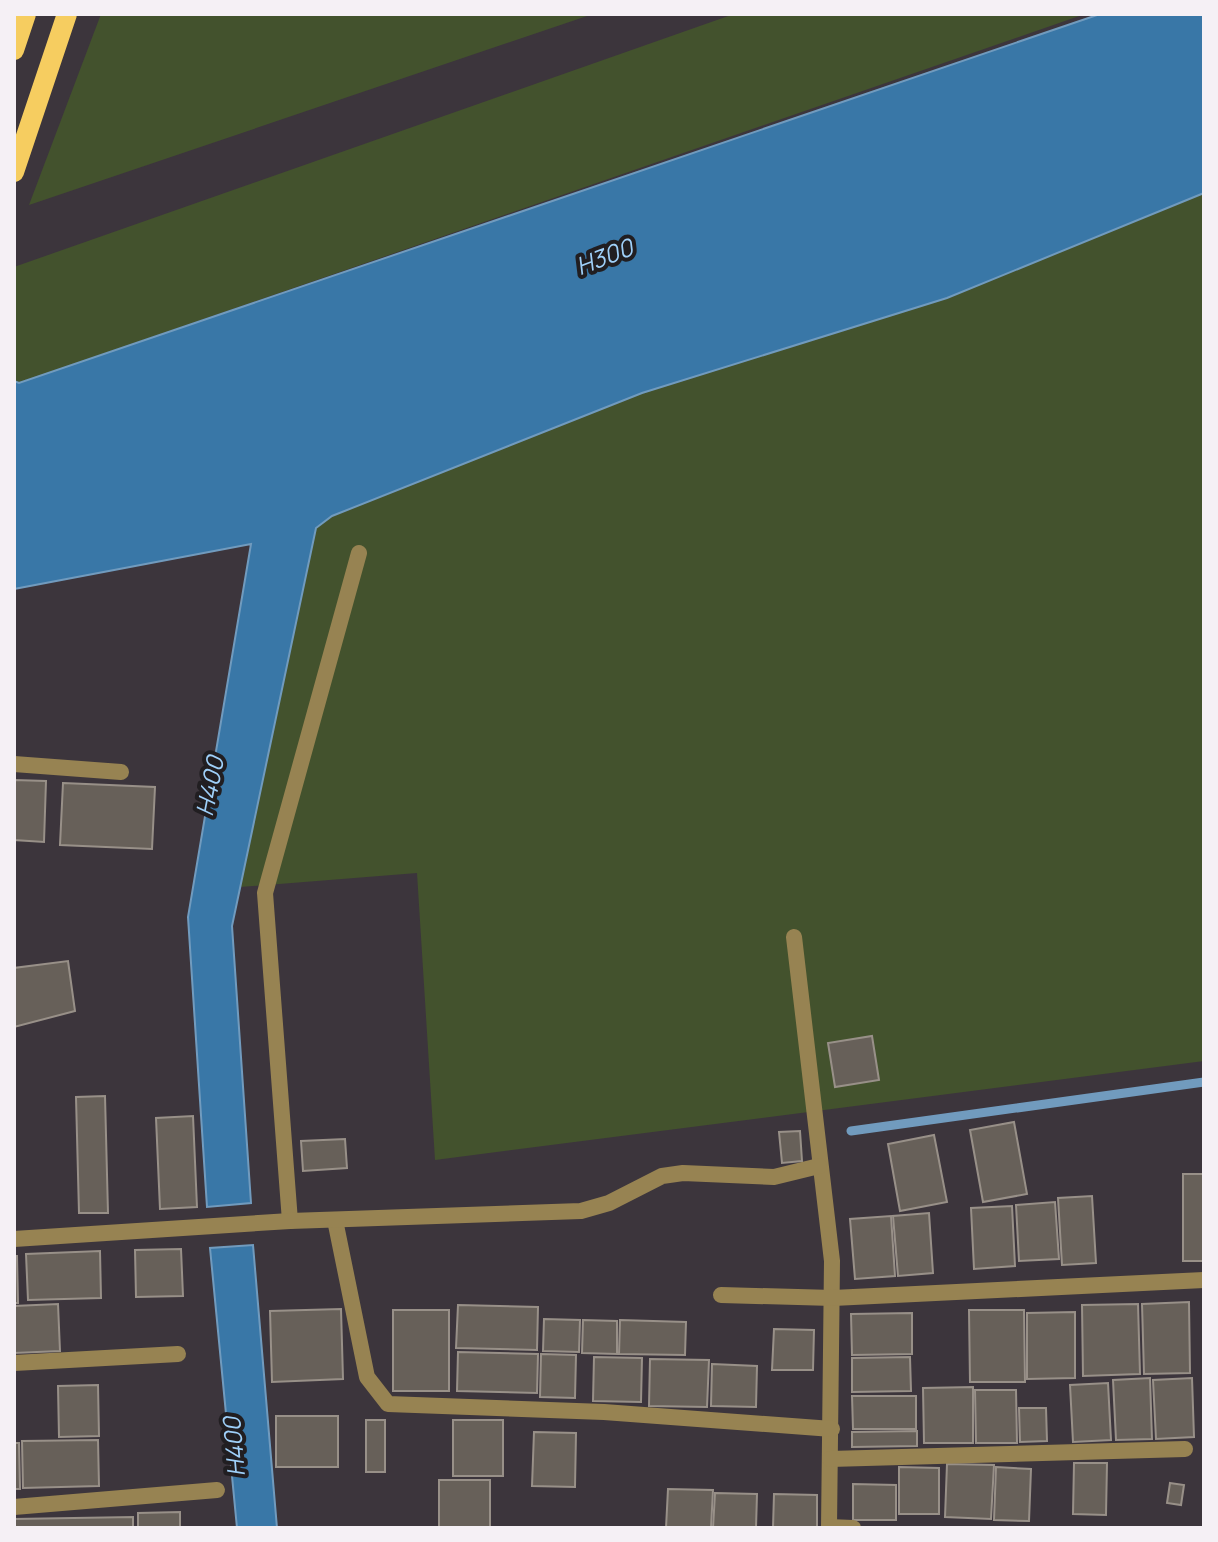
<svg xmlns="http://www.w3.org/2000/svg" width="1218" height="1542" viewBox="0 0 1218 1542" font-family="Manrope,sans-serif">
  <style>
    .green { fill: #43522d }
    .water { fill: #3977a7; stroke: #719bbe; stroke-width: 2 }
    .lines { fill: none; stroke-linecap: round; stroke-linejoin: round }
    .stream { stroke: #719bbe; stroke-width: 9 }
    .building { fill: #676059; stroke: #989088; stroke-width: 2 }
    .minor { stroke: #978352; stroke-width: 16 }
    .primary { stroke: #f6cd60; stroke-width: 20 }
    .labels { text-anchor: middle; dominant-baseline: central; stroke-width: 8; stroke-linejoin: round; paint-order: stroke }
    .water-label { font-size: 24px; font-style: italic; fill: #9fd0f9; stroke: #211e21 }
  </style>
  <rect width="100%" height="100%" fill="#3c353c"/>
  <!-- green -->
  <g class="green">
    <polygon points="101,14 593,14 29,205"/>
    <polygon points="734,14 1085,14 19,383 14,381 14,267"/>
    <polygon points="1204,193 1204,1061 435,1160 417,873 240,887 316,528 332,516 642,393 947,298"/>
  </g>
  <!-- water -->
  <g class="water">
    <polygon points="1100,14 1204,14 1204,193 947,298 642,393 332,516 316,528 232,926 251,1203 207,1207 188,917 251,544 14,589 14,381 19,383"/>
    <polygon points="253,1245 277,1528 237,1528 210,1248"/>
  </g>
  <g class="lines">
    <!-- stream -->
    <polyline class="stream" points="851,1131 1204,1082"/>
  </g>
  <!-- building -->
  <g class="building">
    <polygon points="14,780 46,781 44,842 14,840"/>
    <polygon points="63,783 155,787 152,849 60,845"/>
    <polygon points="68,961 75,1011 14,1027 14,968"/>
    <polygon points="872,1036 879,1080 835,1087 828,1043"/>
    <polygon points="105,1096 108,1213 79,1213 76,1097"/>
    <polygon points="193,1116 197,1207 160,1209 156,1118"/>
    <polygon points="1014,1122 1027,1194 983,1202 970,1130"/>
    <polygon points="800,1131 802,1161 782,1163 779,1132"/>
    <polygon points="934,1135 947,1202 900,1211 888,1144"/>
    <polygon points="345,1139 347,1168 303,1171 301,1141"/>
    <rect x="1183" y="1174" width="21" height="87"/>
    <polygon points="1092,1196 1096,1263 1062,1265 1058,1198"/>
    <polygon points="1055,1202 1059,1259 1019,1261 1016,1205"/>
    <polygon points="1012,1206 1015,1266 974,1269 971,1208"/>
    <polygon points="929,1213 933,1273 898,1276 893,1216"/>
    <polygon points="891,1216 895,1276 855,1279 850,1219"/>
    <polygon points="181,1249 183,1296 136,1297 135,1250"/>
    <polygon points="100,1251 101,1298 28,1300 26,1254"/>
    <polygon points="14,1256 17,1256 18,1303 14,1303"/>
    <polygon points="1189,1302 1190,1373 1144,1374 1142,1304"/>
    <polygon points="58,1304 60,1351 14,1353 14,1306"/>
    <polygon points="1138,1304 1140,1374 1083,1376 1082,1305"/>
    <polygon points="458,1305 538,1307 537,1350 456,1348"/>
    <polygon points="341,1309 343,1379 272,1382 270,1311"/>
    <rect x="393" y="1310" width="56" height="81"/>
    <polygon points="969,1310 1024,1310 1025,1382 970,1382"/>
    <polygon points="1075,1312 1075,1378 1027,1379 1027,1313"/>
    <polygon points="912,1313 912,1354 852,1355 851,1314"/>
    <polygon points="544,1319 580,1320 579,1352 543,1351"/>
    <polygon points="583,1320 617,1321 617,1354 582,1353"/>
    <polygon points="620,1320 686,1322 685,1355 619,1354"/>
    <polygon points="774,1329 814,1330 813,1370 772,1370"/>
    <polygon points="458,1352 538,1354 537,1393 457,1391"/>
    <polygon points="541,1354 576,1355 575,1398 540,1397"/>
    <polygon points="594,1357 642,1358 641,1402 593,1401"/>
    <polygon points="910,1357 911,1391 852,1392 852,1358"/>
    <polygon points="650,1359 709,1360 707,1407 649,1406"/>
    <polygon points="712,1364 757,1366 756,1407 711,1406"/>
    <polygon points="1150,1378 1152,1439 1116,1440 1113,1380"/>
    <polygon points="1192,1378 1194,1437 1156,1439 1153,1380"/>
    <polygon points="1108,1383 1111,1440 1073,1442 1070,1385"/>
    <polygon points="98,1385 99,1436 59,1437 58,1386"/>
    <polygon points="973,1387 973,1443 924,1443 923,1388"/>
    <polygon points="975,1390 1016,1390 1017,1443 976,1443"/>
    <polygon points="852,1396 916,1396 916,1429 853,1429"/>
    <polygon points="1019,1408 1046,1408 1047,1441 1020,1442"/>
    <rect x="276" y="1416" width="62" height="51"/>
    <rect x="366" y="1420" width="19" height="52"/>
    <rect x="453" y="1420" width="50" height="56"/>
    <polygon points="917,1431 917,1446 852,1447 852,1432"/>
    <polygon points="534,1432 576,1433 575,1487 532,1486"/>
    <polygon points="98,1440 99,1486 23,1488 22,1441"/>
    <polygon points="14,1443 19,1443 20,1489 14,1489"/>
    <polygon points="1074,1463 1107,1463 1106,1515 1073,1514"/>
    <polygon points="947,1464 994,1465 991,1519 945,1517"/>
    <polygon points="899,1467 939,1468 939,1514 899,1514"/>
    <polygon points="996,1467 1031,1469 1029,1521 994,1520"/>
    <rect x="439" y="1480" width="51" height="48"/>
    <polygon points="1170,1483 1184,1485 1181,1505 1167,1503"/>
    <polygon points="853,1484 896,1485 896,1520 853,1520"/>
    <polygon points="668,1489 713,1490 711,1528 666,1528"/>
    <polygon points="715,1493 757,1494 756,1528 713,1528"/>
    <polygon points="774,1494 817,1495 817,1528 773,1528"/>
    <polygon points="180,1512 180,1528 138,1528 138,1513"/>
    <polygon points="133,1517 133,1528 14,1528 14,1519"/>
  </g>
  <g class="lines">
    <!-- minor -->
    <g class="minor">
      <polyline points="14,764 121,772"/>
      <polyline points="794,937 832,1261 829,1528"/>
      <polyline points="335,1220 367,1377 388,1404 604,1412 832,1429"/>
      <polyline points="290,1221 265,893 359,553"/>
      <polyline points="14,1239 290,1221 581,1211 609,1203 662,1176 683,1173 774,1177 819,1166"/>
      <polyline points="721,1295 833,1298 1204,1280"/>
      <polyline points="14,1363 178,1354"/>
      <polyline points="830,1459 1185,1449"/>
      <polyline points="14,1507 217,1490"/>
      <polyline points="829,1527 853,1528"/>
    </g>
    <!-- primary -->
    <g class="primary">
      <polyline points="14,50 26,14"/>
      <polyline points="14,172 67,14"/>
    </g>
  </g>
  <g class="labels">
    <!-- water labels -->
    <g class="water-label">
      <text transform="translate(604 256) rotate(-21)">H300</text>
      <text transform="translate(209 786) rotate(-79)">H400</text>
      <text transform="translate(233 1447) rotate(-95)">H400</text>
    </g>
  </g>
  <!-- border -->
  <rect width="1218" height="1542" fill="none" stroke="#f5f0f5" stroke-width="32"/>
</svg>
